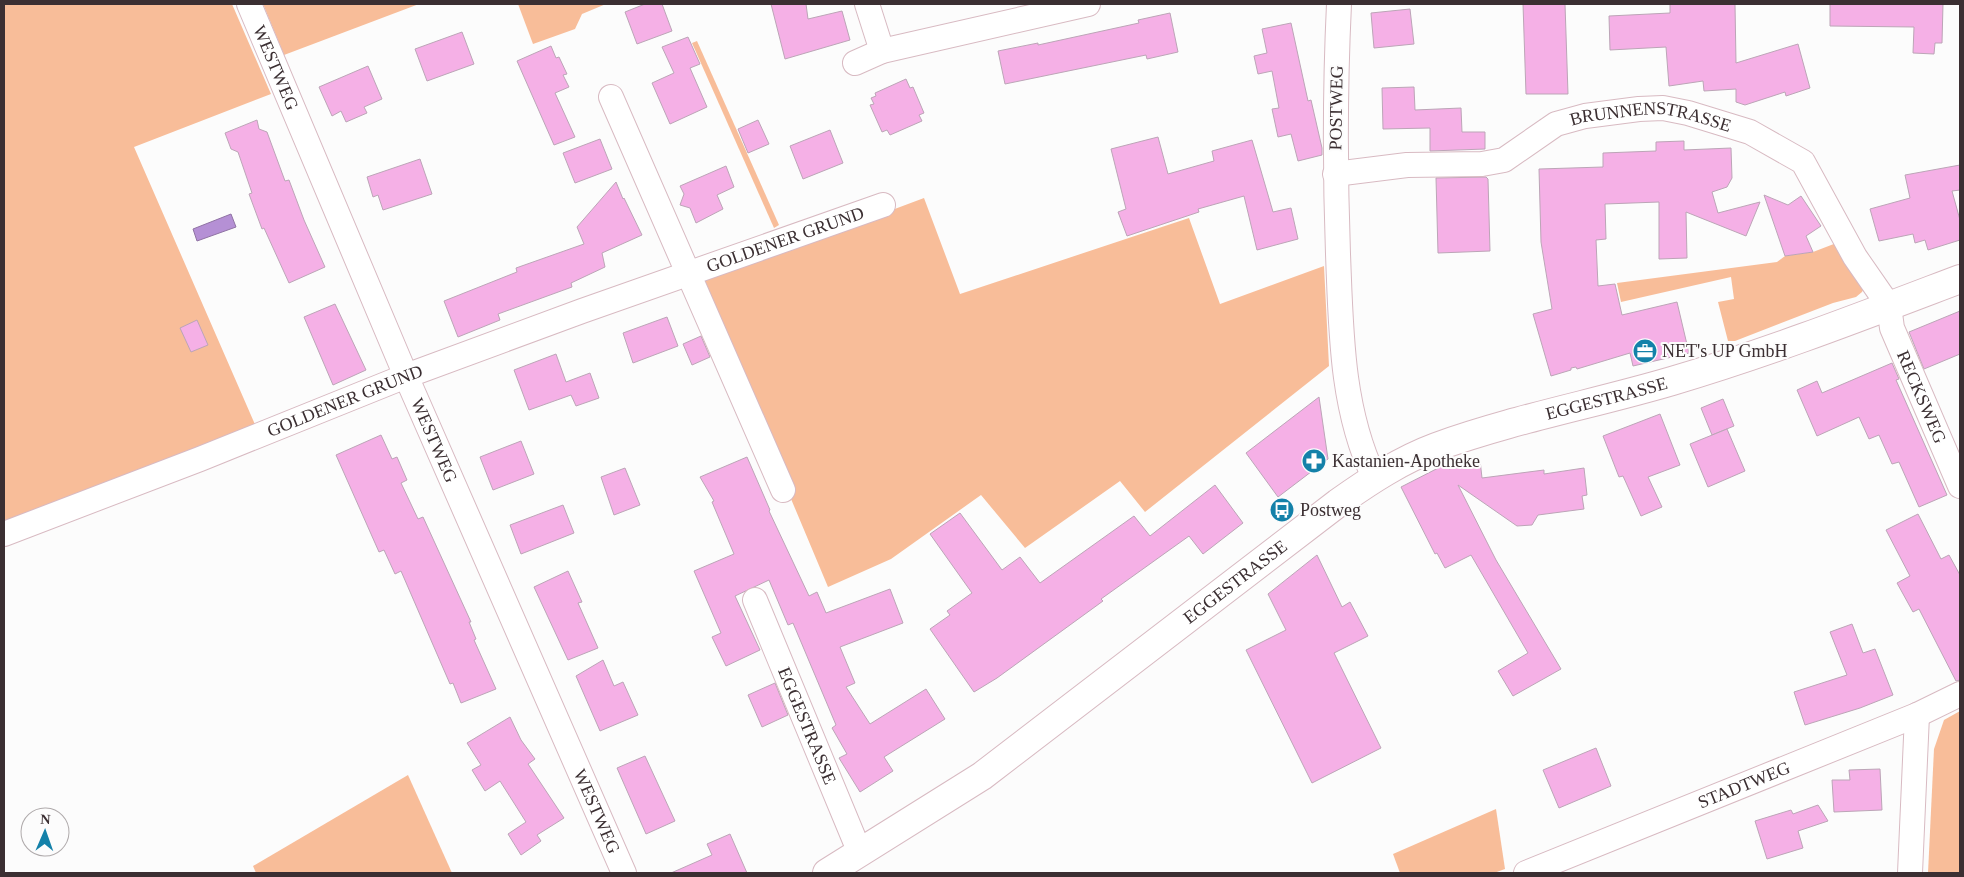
<svg xmlns="http://www.w3.org/2000/svg" width="1964" height="877" viewBox="0 0 1964 877" font-family="'Times New Roman',serif">
  <style>
    .green { fill: #f8bd99 }
    .water { fill: #b590d5; stroke: #9073a4 }
    .building { fill: #f5b0e6; stroke: #bca5b7 }
    .lines { fill: none; stroke-linecap: round; stroke-linejoin: round }
    .minor-casing { stroke: #d8bac2; stroke-width: 26 }
    .secondary-casing { stroke: #d8bac2; stroke-width: 30 }
    .minor { stroke: #fff; stroke-width: 24 }
    .secondary { stroke: #fff; stroke-width: 28 }
    .labels { text-anchor: middle; dominant-baseline: central; stroke-width: 4; stroke-linejoin: round; paint-order: stroke }
    .street-label { font-size: 18px; fill: #3b2f32; stroke: #fcfcfc }
    .poi-label { font-size: 18px; fill: #3b2f32; stroke: #fcfcfc; text-anchor: start }
  </style>
  <rect width="100%" height="100%" fill="#fcfcfc"/>
  <!-- green -->
  <g class="green">
    <polygon points="4,4 232,4 271,94 134,147 257,429 4,524"/>
    <polygon points="263,4 419,4 284,55"/>
    <polygon points="518,4 606,4 582,14 575,29 533,44"/>
    <polygon points="697,41 779,225 774,228 692,43"/>
    <polygon points="924,198 960,294 1189,218 1220,304 1324,266 1329,366 1145,512 1120,481 1025,548 981,495 891,559 828,587 700,282"/>
    <polygon points="1839,242 1865,286 1862,292 1856,297 1833,303 1735,341 1728,341 1718,302 1734,299 1731,277 1621,302 1617,283 1777,262 1785,256 1813,252"/>
    <polygon points="1960,711 1960,873 1928,873 1934,749 1944,720"/>
    <polygon points="408,775 452,873 256,873 253,866"/>
    <polygon points="1496,809 1505,869 1494,873 1400,873 1393,854"/>
  </g>
  <!-- water -->
  <polygon class="water" points="231,214 236,227 197,241 193,229"/>
  <!-- building -->
  <g class="building">
    <polygon points="645,4 662,4 672,31 637,44 625,12"/>
    <polygon points="771,4 806,4 808,19 842,11 850,40 785,59"/>
    <polygon points="1523,4 1565,4 1568,94 1526,94"/>
    <polygon points="1670,4 1735,4 1736,63 1798,44 1810,88 1786,96 1785,92 1745,105 1736,102 1736,89 1704,91 1703,81 1669,86 1666,47 1610,50 1609,16 1670,13"/>
    <polygon points="1830,4 1943,4 1942,43 1935,43 1934,54 1913,53 1914,27 1830,26"/>
    <polygon points="1410,9 1414,44 1374,48 1371,13"/>
    <polygon points="1170,13 1178,52 1147,59 1146,55 1005,84 998,51 1038,43 1038,45 1139,23 1138,20"/>
    <polygon points="1291,23 1308,101 1311,100 1322,148 1322,155 1298,161 1291,134 1278,137 1272,109 1279,108 1272,71 1258,74 1254,56 1267,53 1262,29"/>
    <polygon points="462,32 474,64 427,81 415,49"/>
    <polygon points="688,37 700,64 690,68 707,107 670,124 652,83 674,73 662,47"/>
    <polygon points="551,46 556,58 559,57 567,74 563,75 569,87 555,93 575,137 554,145 517,61"/>
    <polygon points="368,66 382,99 364,107 367,113 346,122 341,111 332,116 319,87"/>
    <polygon points="906,79 910,88 913,87 924,113 919,115 922,121 890,135 887,130 882,132 870,105 874,104 871,98 876,96 875,93"/>
    <polygon points="1414,87 1415,110 1461,108 1462,132 1485,132 1485,149 1430,151 1430,128 1383,129 1382,88"/>
    <polygon points="257,120 259,129 267,132 285,181 289,180 304,220 325,267 289,283 264,228 262,229 249,194 252,193 238,152 231,149 225,133"/>
    <polygon points="758,120 769,144 748,153 738,129"/>
    <polygon points="830,130 843,163 803,179 790,146"/>
    <polygon points="1158,137 1168,174 1214,161 1212,151 1252,140 1273,212 1291,208 1298,239 1257,250 1244,196 1198,209 1199,212 1127,236 1118,212 1126,209 1111,149"/>
    <polygon points="600,139 612,169 575,183 563,153"/>
    <polygon points="1684,141 1684,150 1731,148 1732,178 1727,187 1712,192 1718,213 1760,202 1746,236 1686,212 1687,258 1659,259 1659,202 1605,204 1606,239 1596,240 1598,286 1615,284 1622,315 1677,302 1689,353 1633,366 1630,353 1577,369 1576,367 1571,368 1571,370 1551,376 1533,314 1552,309 1541,242 1539,169 1603,167 1603,153 1656,151 1656,142"/>
    <polygon points="420,159 432,194 383,210 378,195 373,197 367,177"/>
    <polygon points="1960,165 1960,190 1952,191 1960,220 1960,240 1928,250 1925,240 1915,243 1913,234 1879,241 1870,209 1910,198 1905,175"/>
    <polygon points="726,166 734,187 717,195 723,209 696,223 690,208 680,205 684,194 680,186"/>
    <polygon points="1486,177 1488,179 1490,251 1438,253 1436,178"/>
    <polygon points="616,182 623,199 624,198 642,235 602,253 605,267 571,283 572,287 498,314 500,320 458,337 444,301 517,272 516,268 584,244 577,227"/>
    <polygon points="1764,195 1788,205 1801,196 1821,226 1806,236 1813,252 1785,256"/>
    <polygon points="335,304 366,370 333,385 304,317"/>
    <polygon points="1960,311 1960,354 1924,369 1909,332"/>
    <polygon points="667,317 678,346 633,363 623,333"/>
    <polygon points="197,320 208,345 191,352 180,328"/>
    <polygon points="701,336 710,357 692,365 683,344"/>
    <polygon points="556,354 566,382 590,373 599,398 576,406 571,395 529,410 514,370"/>
    <polygon points="1892,363 1899,379 1896,380 1947,495 1919,507 1899,462 1892,464 1879,435 1869,439 1859,417 1817,436 1797,390 1817,381 1822,393"/>
    <polygon points="1319,397 1328,459 1278,497 1246,453"/>
    <polygon points="1723,399 1734,426 1712,435 1701,408"/>
    <polygon points="1660,414 1680,465 1648,477 1662,507 1641,516 1623,476 1619,477 1603,436"/>
    <polygon points="1727,429 1745,471 1708,487 1690,444"/>
    <polygon points="381,435 392,459 397,457 407,480 401,483 418,519 423,517 471,622 469,622 476,639 474,640 496,689 461,703 453,683 450,684 401,571 395,574 384,550 379,552 336,455"/>
    <polygon points="521,441 534,474 493,490 480,457"/>
    <polygon points="747,457 770,510 769,511 809,596 817,592 826,613 890,589 903,623 840,647 855,683 846,687 870,724 926,689 945,719 884,757 893,771 860,792 839,758 847,754 832,728 836,725 793,623 788,625 769,580 735,596 760,650 726,666 712,637 721,633 694,571 734,554 712,502 714,501 700,477"/>
    <polygon points="1480,460 1482,478 1544,470 1544,474 1584,468 1587,495 1582,496 1584,509 1538,515 1532,525 1517,526 1458,485 1496,560 1561,669 1513,696 1498,671 1528,653 1471,555 1445,568 1437,553 1435,554 1401,487 1446,464 1449,469"/>
    <polygon points="625,468 640,505 614,515 601,477"/>
    <polygon points="1215,485 1243,523 1203,554 1189,536 1101,599 1103,601 997,678 974,692 930,629 950,615 947,611 972,593 930,534 960,513 1002,570 1020,557 1040,583 1134,516 1150,536"/>
    <polygon points="563,505 574,533 521,554 510,525"/>
    <polygon points="1918,514 1941,559 1949,555 1960,575 1960,680 1956,681 1919,609 1913,612 1897,583 1910,576 1886,530"/>
    <polygon points="1317,555 1342,607 1350,602 1368,636 1334,653 1381,748 1312,783 1246,650 1286,630 1268,594"/>
    <polygon points="568,571 582,602 578,603 598,648 568,660 534,587"/>
    <polygon points="1852,624 1863,653 1875,649 1893,695 1860,708 1805,725 1794,692 1847,675 1830,632"/>
    <polygon points="603,660 614,686 623,682 638,715 600,731 576,676"/>
    <polygon points="775,683 788,715 762,727 748,695"/>
    <polygon points="510,717 521,740 535,759 528,764 564,818 537,835 541,841 521,855 508,834 526,822 500,781 485,791 472,770 481,765 467,743"/>
    <polygon points="1596,748 1611,786 1559,808 1543,770"/>
    <polygon points="645,756 675,821 646,834 617,768"/>
    <polygon points="1880,769 1882,810 1834,812 1832,780 1850,780 1849,770"/>
    <polygon points="1818,805 1828,821 1798,831 1803,848 1767,859 1755,821 1791,810 1793,814"/>
    <polygon points="730,834 747,873 671,873 712,855 707,844"/>
  </g>
  <g class="lines">
    <defs>
      <g id="minor">
        <path id="s1" d="M249,4L406,376L624,873"/>
        <polyline points="867,4 882,51"/>
        <path d="M1339,4C1335,87 1335,171 1338,254C1341,329 1341,408 1374,477"/>
        <polyline points="855,63 882,51 1088,4"/>
        <polyline points="611,97 783,490"/>
        <path id="s2" d="M1335,174L1407,165L1482,164L1504,160L1556,124L1585,116L1639,109L1663,108L1688,113L1750,132L1803,162L1855,257L1889,306L1892,328L1960,486"/>
        <path id="s3" d="M4,534L200,459L406,376L582,311L883,205"/>
        <path id="s4" d="M755,600L860,853"/>
        <path id="s5" d="M1526,873L1917,715L1960,694"/>
        <polyline points="1910,873 1917,715"/>
      </g>
      <g id="secondary">
        <path id="s6" d="M827,873L982,776L1338,503C1369,481 1401,460 1436,447C1513,419 1594,404 1672,381C1770,352 1865,315 1960,279"/>
      </g>
    </defs>
    <!-- minor casing -->
    <use href="#minor" class="minor-casing"/>
    <!-- secondary casing -->
    <use href="#secondary" class="secondary-casing"/>
    <!-- minor -->
    <use href="#minor" class="minor"/>
    <!-- secondary -->
    <use href="#secondary" class="secondary"/>
  </g>
  <!-- icons -->
  <defs>
    <symbol id="office-disc" viewBox="-11 -11 22 22"><circle r="9.5" fill="#1481a9" stroke="#fcfcfc"/><path d="M-6-3h4V-5.5h4V-3h4V5H-6ZM-1-4.5V-3h2v-1.5ZM-6 0V1H6V0Z" fill="#fff"/></symbol>
    <symbol id="pharmacy-disc" viewBox="-11 -11 22 22"><circle r="9.5" fill="#1481a9" stroke="#fcfcfc"/><path d="M-2-6h4v4h4v4h-4v4h-4v-4h-4v-4h4Z" fill="#fff"/></symbol>
    <symbol id="bus-disc" viewBox="-11 -11 22 22"><circle r="9.5" fill="#1481a9" stroke="#fcfcfc"/><path d="M-5-6H5V4H4V6H2V4H-2V6H-4V4H-5ZM-3.5-4V0h7V-4ZM-3.5 1.2v1.5H-2V1.2ZM2 1.2v1.5H3.5V1.2Z" fill="#fff"/></symbol>
  </defs>
  <g fill-rule="evenodd">
    <use href="#office-disc" x="1631" y="337" width="28" height="28"/>
    <use href="#pharmacy-disc" x="1300" y="447" width="28" height="28"/>
    <use href="#bus-disc" x="1268" y="496" width="28" height="28"/>
  </g>
  <g class="labels">
    <!-- street labels -->
    <g class="street-label">
      <text stroke="none"><textPath href="#s1" startOffset="69">WESTWEG</textPath></text>
      <text transform="translate(1336 108) rotate(-89)">POSTWEG</text>
      <text stroke="none"><textPath href="#s2" startOffset="330">BRUNNENSTRASSE</textPath></text>
      <text stroke="none"><textPath href="#s3" startOffset="835">GOLDENER GRUND</textPath></text>
      <text stroke="none"><textPath href="#s2" startOffset="758">RECKSWEG</textPath></text>
      <text stroke="none"><textPath href="#s6" startOffset="922">EGGESTRASSE</textPath></text>
      <text stroke="none"><textPath href="#s3" startOffset="366">GOLDENER GRUND</textPath></text>
      <text stroke="none"><textPath href="#s1" startOffset="474">WESTWEG</textPath></text>
      <text stroke="none"><textPath href="#s6" startOffset="502">EGGESTRASSE</textPath></text>
      <text stroke="none"><textPath href="#s4" startOffset="136">EGGESTRASSE</textPath></text>
      <text stroke="none"><textPath href="#s5" startOffset="235">STADTWEG</textPath></text>
      <text stroke="none"><textPath href="#s1" startOffset="879">WESTWEG</textPath></text>
    </g>
    <!-- poi labels -->
    <g class="poi-label">
      <text x="1662" y="351">NET's UP GmbH</text>
      <text x="1332" y="461">Kastanien-Apotheke</text>
      <text x="1300" y="510">Postweg</text>
    </g>
  </g>
  <!-- border -->
  <rect width="1964" height="877" fill="none" stroke="#3b2f32" stroke-width="10"/>
  <!-- north arrow -->
  <g transform="translate(45 832) rotate(2)"><circle r="24" fill="#fcfcfc" stroke="#afaaab"/>
  <path d="M0-4L9 19L0 12L-9 19Z" fill="#1481a9"/>
  <text y="-8" font-size="14" font-weight="bold" text-anchor="middle" fill="#3b2f32">N</text>
  </g>
</svg>
